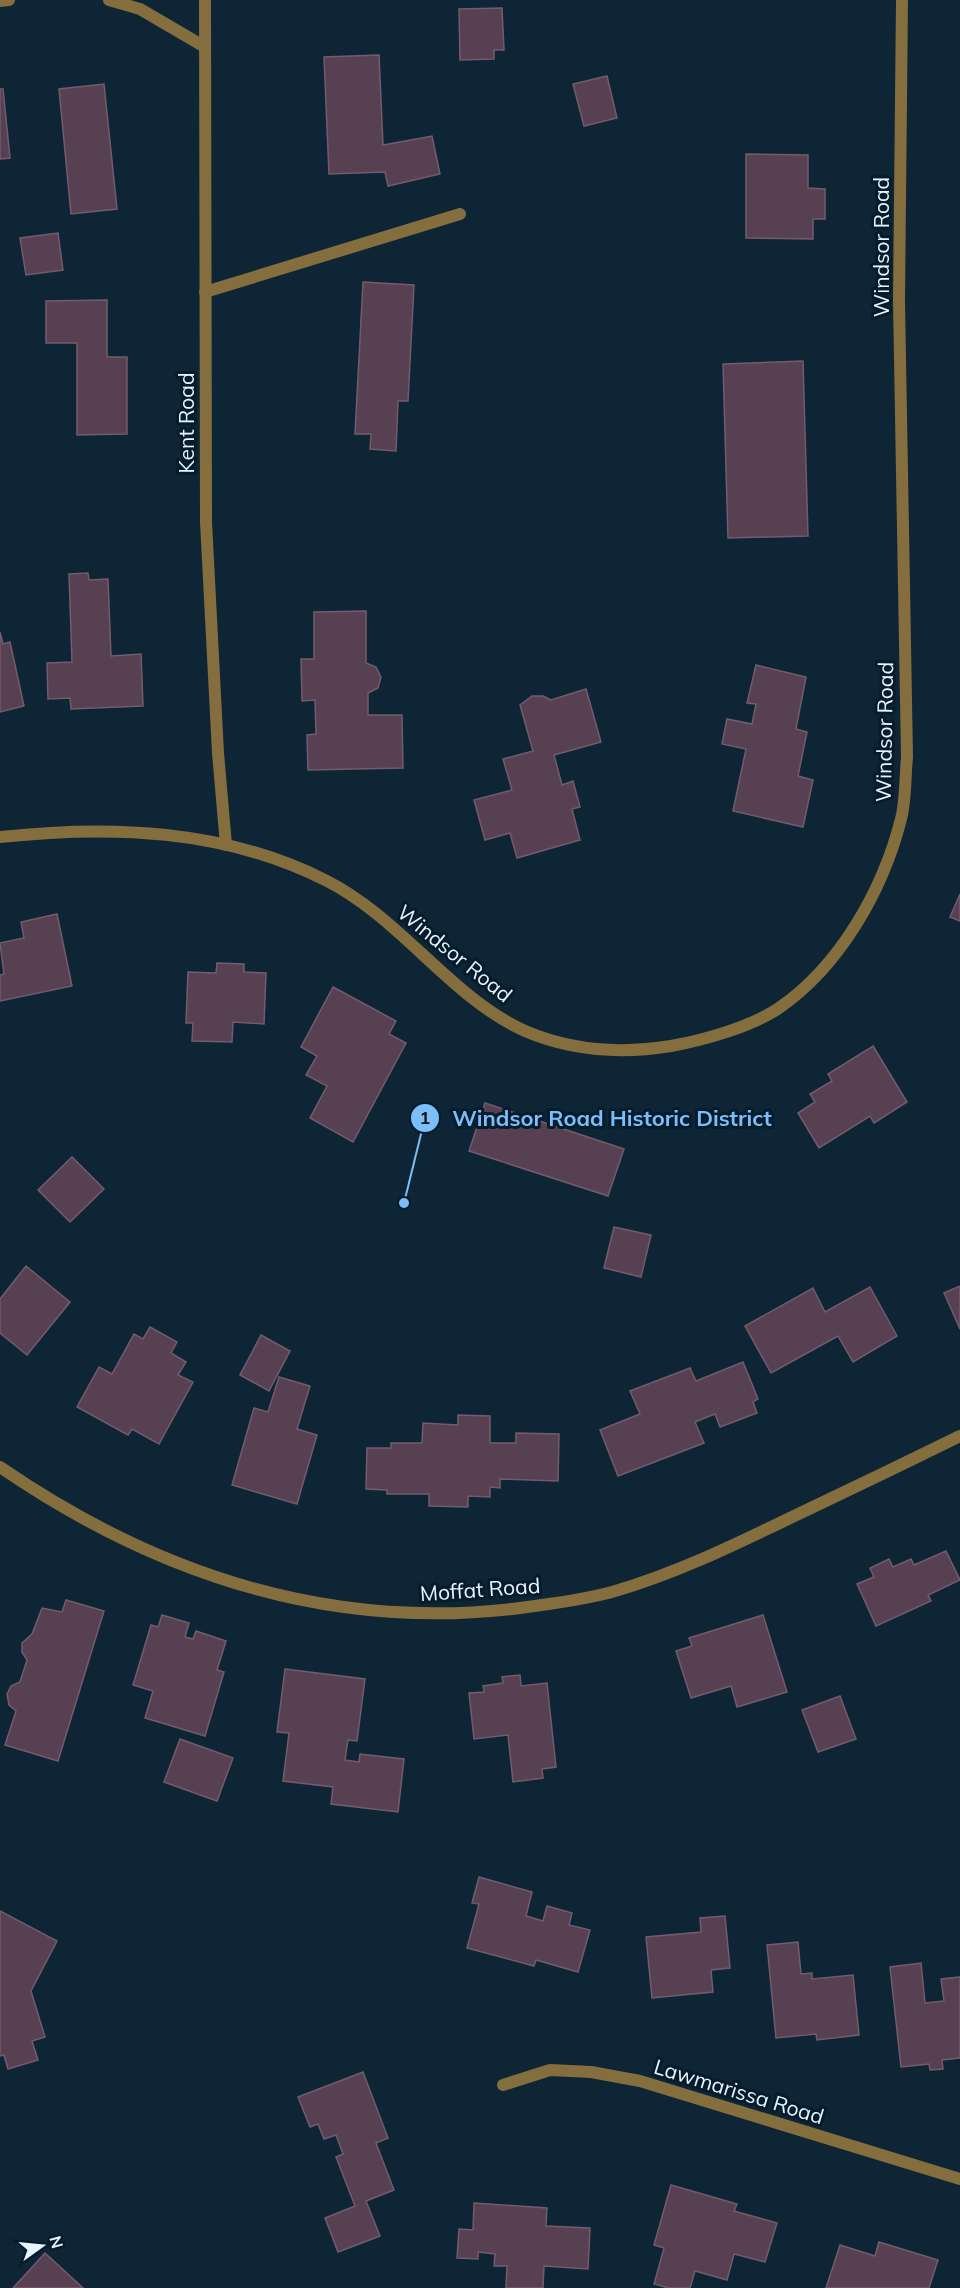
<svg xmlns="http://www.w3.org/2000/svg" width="960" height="2288" viewBox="0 0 960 2288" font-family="Mulish,sans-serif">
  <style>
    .building { fill: #584053; stroke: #735b6e; stroke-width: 1.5 }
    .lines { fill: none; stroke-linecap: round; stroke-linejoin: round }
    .lane { stroke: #846e3e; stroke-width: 12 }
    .street { stroke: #846e3e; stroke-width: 12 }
    .labels { text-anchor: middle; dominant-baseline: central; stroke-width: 6; stroke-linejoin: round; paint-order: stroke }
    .street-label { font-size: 21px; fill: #e9f4fd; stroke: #051c2c }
    .leader { fill: none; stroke: #7cbef9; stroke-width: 2 }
    .callout-dot { fill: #7cbef9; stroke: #051c2c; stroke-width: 2 }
    .mark-label { font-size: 18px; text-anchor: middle; font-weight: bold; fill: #111 }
    .callout-label { font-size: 22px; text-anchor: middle; font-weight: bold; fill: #7cbef9; stroke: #051c2c; stroke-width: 6; stroke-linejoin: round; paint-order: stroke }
  </style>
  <rect width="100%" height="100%" fill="#0e2536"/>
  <!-- building -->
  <g class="building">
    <polygon points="502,8 504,50 494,50 494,59 460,60 459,9"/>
    <polygon points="379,55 383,145 432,136 440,174 388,186 385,172 329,174 324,57"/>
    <polygon points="607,76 617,118 584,126 573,84"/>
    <polygon points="104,84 117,209 71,214 59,89"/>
    <polygon points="0,89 3,89 10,158 0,159"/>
    <polygon points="746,154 808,155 808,188 825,189 825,219 813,219 813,239 746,238"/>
    <polygon points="58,233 63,270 26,275 20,238"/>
    <polygon points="363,282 414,285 408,401 398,401 396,451 370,449 371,434 355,434"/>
    <polygon points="107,300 107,357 127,357 127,434 77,435 77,343 46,343 46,301"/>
    <polygon points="803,361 808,536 728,538 723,364"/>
    <polygon points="88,573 89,580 108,579 111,656 141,654 143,706 71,709 70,698 48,699 47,663 72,662 69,574"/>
    <polygon points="366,611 366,663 376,667 381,677 378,688 368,693 368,715 402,715 403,768 308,770 307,735 316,734 315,700 302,701 301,659 314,659 314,612"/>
    <polygon points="0,632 3,644 10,642 24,706 0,712"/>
    <polygon points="756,665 806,677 796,729 807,732 798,776 813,780 803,827 733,811 746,749 722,744 727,719 752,724 756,704 747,703"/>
    <polygon points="586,689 601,742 554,755 562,785 573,781 580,807 572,809 580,840 517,858 510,833 485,840 474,800 512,790 503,759 533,751 520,705 532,696 543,696 551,700"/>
    <polygon points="960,894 960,921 950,917"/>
    <polygon points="57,914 72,986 0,1001 0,975 4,974 0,943 24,938 21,922"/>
    <polygon points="217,963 244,964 244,972 266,973 264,1024 233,1022 232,1042 192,1041 193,1023 186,1023 188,972 216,973"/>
    <polygon points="333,987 396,1021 389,1034 406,1043 353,1142 310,1118 327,1086 306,1075 317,1056 301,1047"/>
    <polygon points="873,1046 907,1102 874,1123 870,1116 819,1148 798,1113 815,1102 810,1094 832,1081 828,1074"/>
    <polygon points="485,1103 624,1149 608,1196 469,1151"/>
    <polygon points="72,1157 104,1189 70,1222 38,1190"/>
    <polygon points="614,1227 651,1235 641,1277 604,1268"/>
    <polygon points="26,1266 70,1302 27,1355 0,1333 0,1299"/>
    <polygon points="960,1286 960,1329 944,1293"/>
    <polygon points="870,1287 897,1336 853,1362 838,1336 771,1373 745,1326 813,1288 825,1312"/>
    <polygon points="150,1327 177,1342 171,1353 186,1362 178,1375 193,1382 159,1444 132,1429 128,1435 77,1407 99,1367 112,1374 134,1334 143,1339"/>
    <polygon points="261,1335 290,1351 269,1391 240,1375"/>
    <polygon points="743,1362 758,1399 753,1402 757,1413 720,1427 715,1414 695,1422 704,1443 618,1476 600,1430 640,1414 630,1391 690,1368 696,1381"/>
    <polygon points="279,1377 310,1386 297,1429 317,1435 297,1504 232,1485 254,1408 268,1412"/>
    <polygon points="458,1415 490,1416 490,1443 516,1443 516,1433 559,1434 558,1481 500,1479 500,1488 490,1487 490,1497 468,1496 468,1507 429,1506 429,1494 387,1494 387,1490 366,1489 367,1448 391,1448 391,1443 422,1443 423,1423 458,1425"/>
    <polygon points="946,1551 960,1580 928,1595 931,1601 876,1626 857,1584 874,1577 870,1568 889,1559 893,1567 911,1559 914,1565"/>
    <polygon points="66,1600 104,1611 58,1761 5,1745 16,1711 9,1705 7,1694 11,1686 20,1682 27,1660 22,1652 22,1643 32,1634 42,1608 62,1612"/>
    <polygon points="162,1615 189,1623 185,1637 193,1639 196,1631 226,1641 217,1670 224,1672 205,1736 145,1718 153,1691 133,1685 151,1625 158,1627"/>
    <polygon points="763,1615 787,1692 737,1707 731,1686 691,1698 676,1651 692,1646 689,1638"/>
    <polygon points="285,1669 365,1679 357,1741 348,1740 345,1760 359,1762 360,1754 404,1759 398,1812 331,1804 333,1787 283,1781 289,1733 277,1732"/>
    <polygon points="520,1675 521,1686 547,1683 556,1767 542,1769 543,1778 513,1782 508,1735 474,1739 469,1693 484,1692 483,1686 503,1683 502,1677"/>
    <polygon points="840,1696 856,1739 818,1752 802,1710"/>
    <polygon points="180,1739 233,1758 217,1801 164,1782"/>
    <polygon points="479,1877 532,1892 526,1916 543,1921 547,1906 572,1913 569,1925 590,1930 578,1972 536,1960 534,1966 467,1948 479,1904 472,1903"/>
    <polygon points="0,1911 57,1941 31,1991 45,2037 32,2041 38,2060 8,2069 4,2055 0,2056"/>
    <polygon points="725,1916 730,1968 711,1970 713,1992 652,1998 646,1937 701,1932 700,1918"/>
    <polygon points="798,1942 801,1974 812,1973 812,1979 853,1975 859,2035 817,2040 816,2034 776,2038 767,1945"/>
    <polygon points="921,1963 925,2003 944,2001 941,1979 960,1977 960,2058 942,2060 943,2069 930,2070 929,2064 901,2067 890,1967"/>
    <polygon points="363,2072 388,2138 376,2143 394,2190 366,2201 380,2236 338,2252 325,2218 355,2206 336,2157 343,2154 336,2135 324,2139 318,2124 310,2127 298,2097"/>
    <polygon points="671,2185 737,2204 734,2211 777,2223 765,2262 734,2254 727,2280 695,2271 690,2288 669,2288 654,2284 664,2248 654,2245"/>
    <polygon points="474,2203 547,2208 546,2226 590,2228 588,2269 544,2266 543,2288 506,2288 507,2266 494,2266 495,2254 478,2252 478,2259 457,2258 459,2229 473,2230"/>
    <polygon points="879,2242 938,2260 929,2288 826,2288 840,2245 875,2256"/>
    <polygon points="45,2253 83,2288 13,2288"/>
  </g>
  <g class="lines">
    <!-- lane -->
    <polyline class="lane" points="205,292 460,214"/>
    <!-- street -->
    <g class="street">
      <polyline points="109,0 140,9 205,47"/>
      <polyline points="205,0 206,522 218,753 226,845"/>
      <polyline points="0,1 9,0"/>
      <path d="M0,837C110,825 224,829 325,880C400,917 451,998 525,1031C572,1051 622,1054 671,1046C704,1040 751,1027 779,1008C840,966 883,890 901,819C906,800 905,777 907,757L899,301L902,0"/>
      <path d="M0,1467C156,1574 329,1632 520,1608C551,1604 582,1600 612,1592C674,1574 730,1547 788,1519C845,1492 903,1464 960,1436"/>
      <polyline points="503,2085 550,2070 591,2072 640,2081 960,2179"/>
    </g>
  </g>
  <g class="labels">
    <!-- street labels -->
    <g class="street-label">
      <text transform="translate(881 247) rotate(-90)">Windsor Road</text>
      <text transform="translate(186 423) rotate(-90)">Kent Road</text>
      <text transform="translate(884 732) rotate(-89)">Windsor Road</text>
      <text transform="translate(455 953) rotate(39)">Windsor Road</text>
      <text transform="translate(480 1589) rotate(-4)">Moffat Road</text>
      <text transform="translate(739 2091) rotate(17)">Lawmarissa Road</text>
    </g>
  </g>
  <!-- callouts -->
  <path class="leader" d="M404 1203L425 1118"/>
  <g class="callout-dot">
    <circle cx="404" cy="1203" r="6"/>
    <circle cx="425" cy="1118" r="15"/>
  </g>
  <g class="mark-label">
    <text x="425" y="1124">1</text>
  </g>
  <g class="callout-label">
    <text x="612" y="1126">Windsor Road Historic District</text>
  </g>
  <!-- north arrow -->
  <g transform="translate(42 2246) rotate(75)" stroke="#051c2c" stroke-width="4.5" paint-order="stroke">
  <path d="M0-4.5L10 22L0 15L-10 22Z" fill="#e9f4fd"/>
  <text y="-9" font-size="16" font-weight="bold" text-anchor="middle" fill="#e9f4fd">N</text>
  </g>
</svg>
